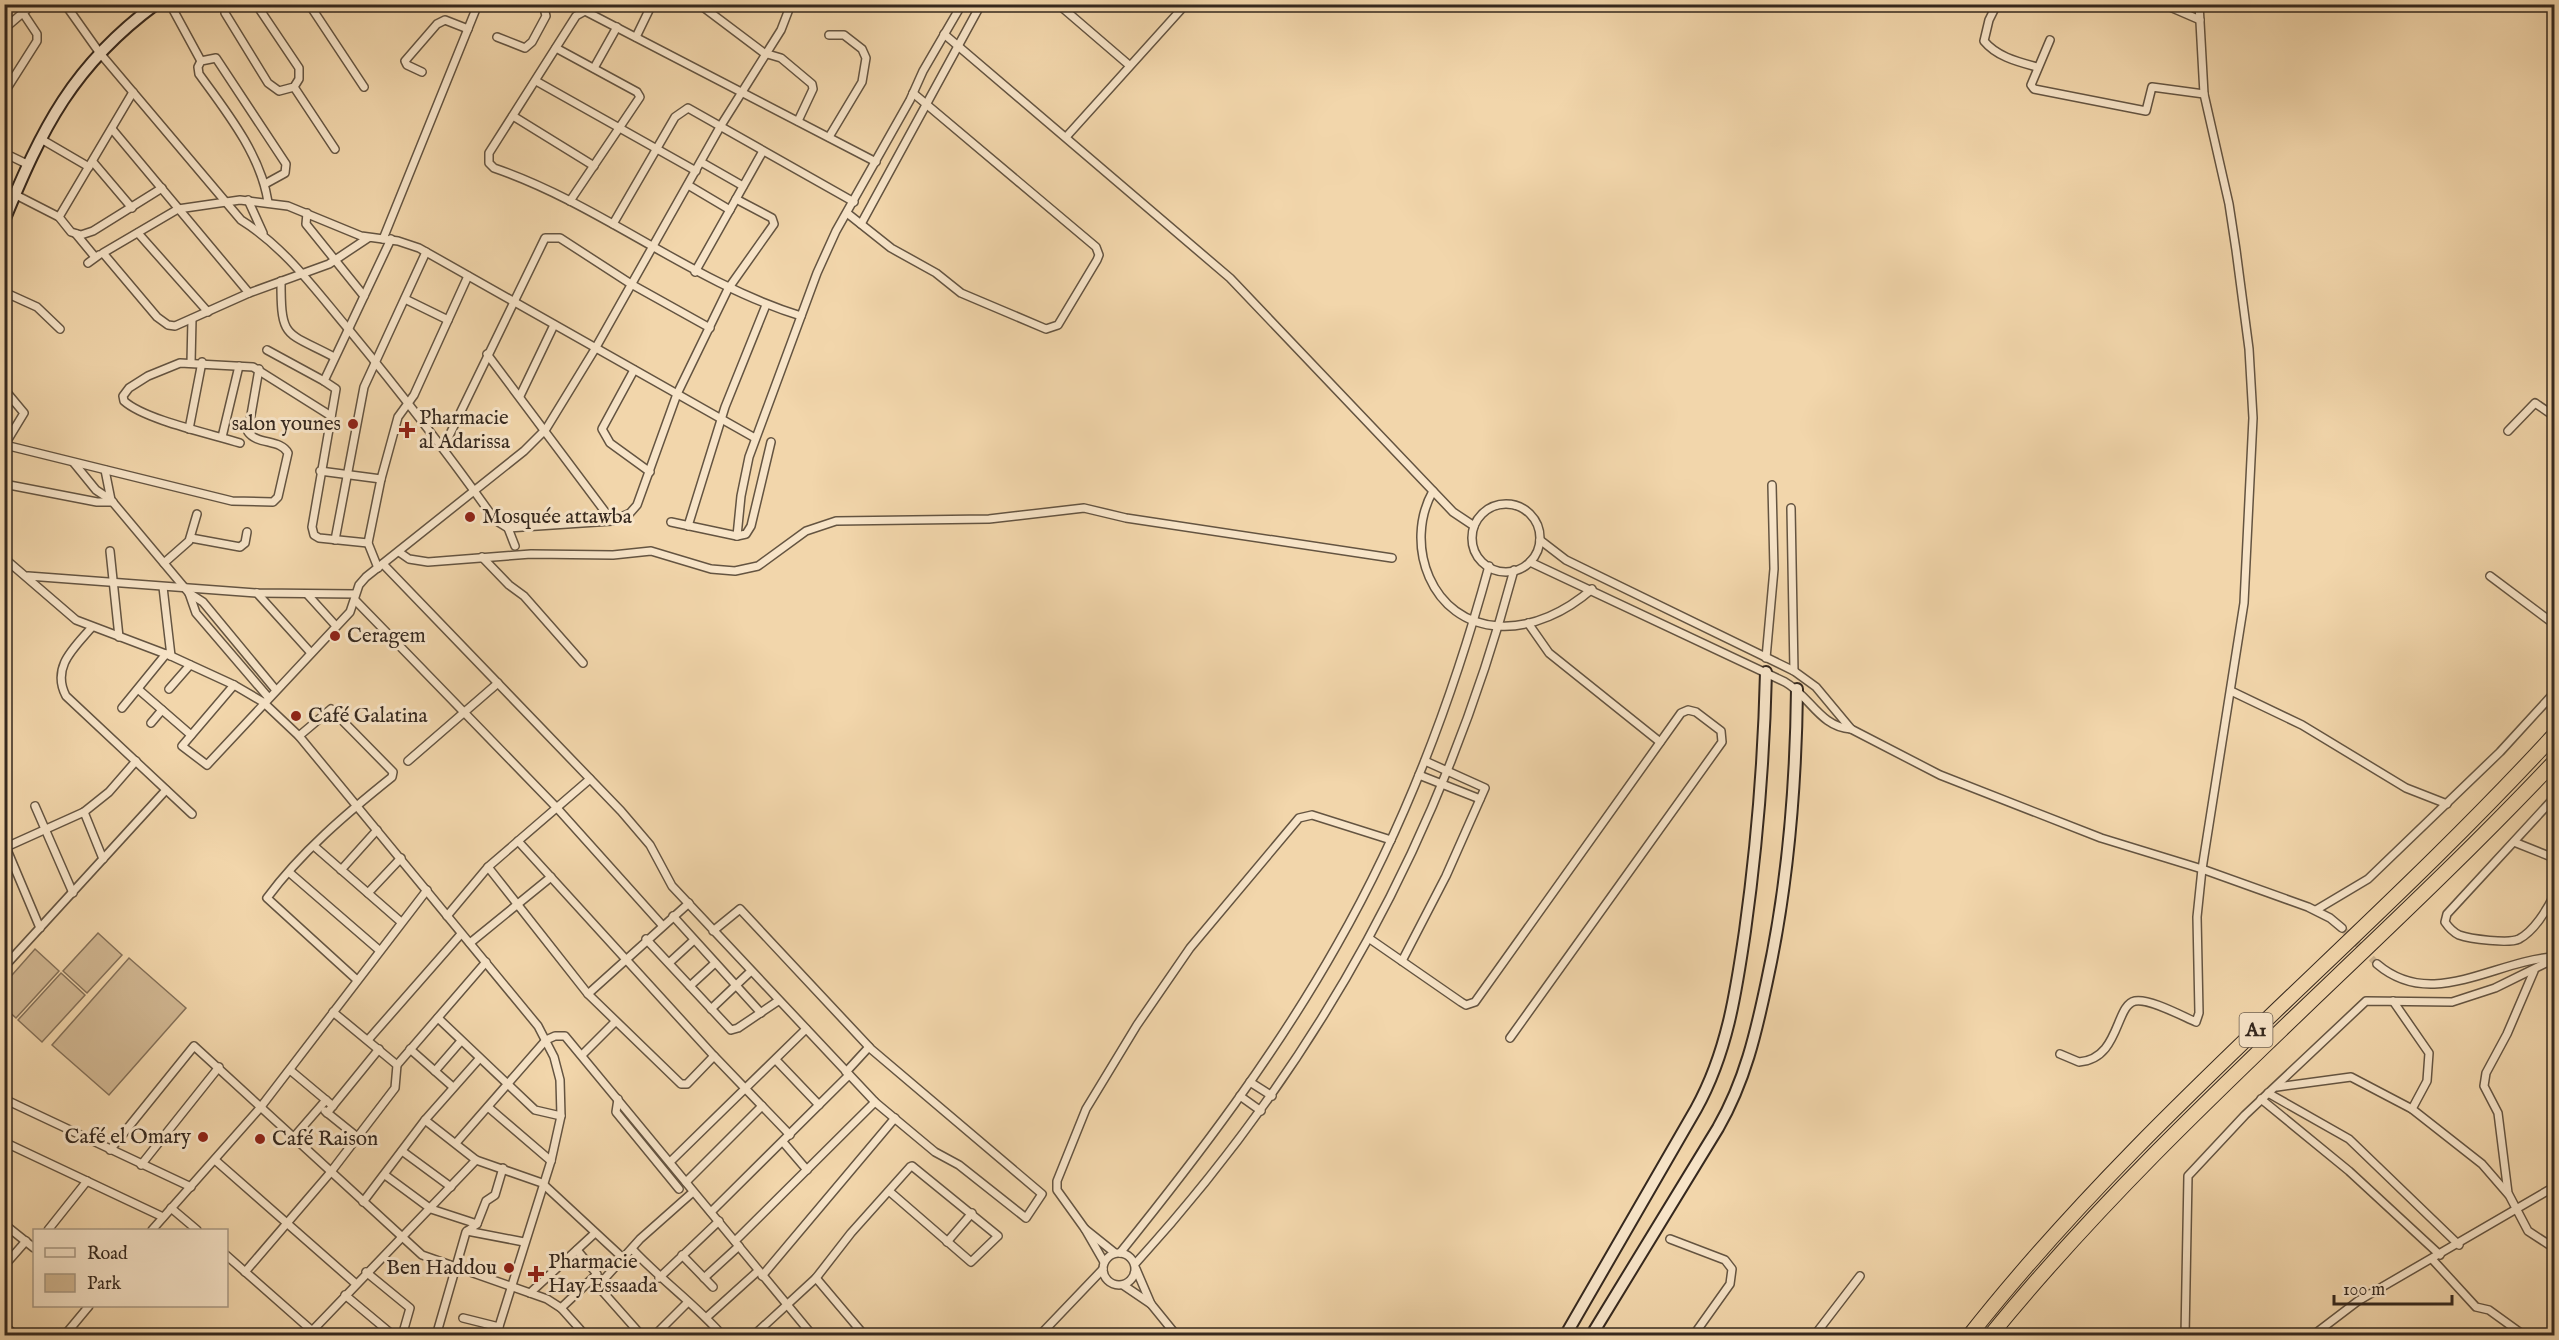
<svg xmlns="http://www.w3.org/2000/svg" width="2559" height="1340" viewBox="0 0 2559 1340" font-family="'IM FELL English',serif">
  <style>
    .green { fill: #d2b893; stroke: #847058; stroke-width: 1.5 }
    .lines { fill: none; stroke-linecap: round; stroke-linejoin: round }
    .street-tunnel { stroke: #ccb38f; stroke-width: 7; stroke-dasharray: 7 3.5; stroke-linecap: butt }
    .street-casing { stroke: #645441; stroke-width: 10 }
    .secondary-casing { stroke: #35281e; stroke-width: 14 }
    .highway-casing { stroke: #35281e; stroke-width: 16 }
    .street { stroke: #f7e4c8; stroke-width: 7 }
    .secondary { stroke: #f7e4c8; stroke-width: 10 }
    .highway { stroke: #f2d6ab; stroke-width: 14 }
    .poi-dot { fill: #8f2418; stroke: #f7e4c8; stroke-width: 2 }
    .labels { text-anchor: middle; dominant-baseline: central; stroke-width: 6; stroke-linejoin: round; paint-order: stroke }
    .shield { fill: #f7e4c8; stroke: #6f6051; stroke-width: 1.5 }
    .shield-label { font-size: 20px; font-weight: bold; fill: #35281e }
    .poi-label { font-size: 21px; fill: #35281e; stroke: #f7e4c8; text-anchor: start }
  </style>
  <rect width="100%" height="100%" fill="#f2d6ab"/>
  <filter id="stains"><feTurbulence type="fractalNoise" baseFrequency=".00333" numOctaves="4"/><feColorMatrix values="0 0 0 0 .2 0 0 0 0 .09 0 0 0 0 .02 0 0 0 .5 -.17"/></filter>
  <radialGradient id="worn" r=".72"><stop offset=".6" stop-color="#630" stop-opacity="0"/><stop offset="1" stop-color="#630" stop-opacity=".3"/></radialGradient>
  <!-- green -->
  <g class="green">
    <polygon points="98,933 122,955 87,993 63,971"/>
    <polygon points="35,949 59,971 16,1018 5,1008 5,983"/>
    <polygon points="129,958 186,1008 109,1095 52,1045"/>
    <polygon points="61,973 85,995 42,1042 18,1020"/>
  </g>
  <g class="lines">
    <!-- street-tunnel -->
    <polyline class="street-tunnel" points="2342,928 2377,964"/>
    <defs>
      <g id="street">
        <path d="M65,4L99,52L241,220C286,248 316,291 350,331C401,393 449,455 495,520L508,528L612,521L630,513L637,505L677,394L728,289L774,224L772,218L736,199"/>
        <polyline points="170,4 201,61"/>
        <polyline points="225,4 225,13 268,83 279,91 294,87 299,79 299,68 256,4"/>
        <polyline points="309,4 364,87"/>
        <polyline points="699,4 764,53 781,58 812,84 813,89 798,121"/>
        <polyline points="1058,4 1129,65"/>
        <path d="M1997,4L1989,20L1984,41C1997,57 2019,62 2037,67"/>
        <polyline points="2163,4 2200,20"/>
        <polyline points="4,29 33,4"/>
        <polyline points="944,34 1230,278 1453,512 1474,526"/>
        <polyline points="829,35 844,35 862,49 866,58 862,82 829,137"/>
        <polyline points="497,37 525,48 532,42 546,16 543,4"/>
        <polyline points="636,37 652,4"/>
        <polyline points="2050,40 2031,85 2034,89 2146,111 2152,87 2204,94"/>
        <polyline points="556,48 637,92 640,97 570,201"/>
        <polyline points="594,68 617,27"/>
        <polyline points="422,72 407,65 405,61 437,24 445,20 468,29"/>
        <polyline points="536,81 696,171"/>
        <polyline points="294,87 335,149"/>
        <polyline points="4,93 37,41 37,34 23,13"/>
        <polyline points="513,116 594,166"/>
        <polyline points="112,129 249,293"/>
        <polyline points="1067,136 1186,4"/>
        <polyline points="41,139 89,167"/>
        <polyline points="4,153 29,165"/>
        <polyline points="93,162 132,208"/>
        <polyline points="701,162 743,186"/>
        <path d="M265,184L285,173L286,164L216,58L201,61L198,67L199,74C226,111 261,155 268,202"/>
        <polyline points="688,185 730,210"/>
        <polyline points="16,195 59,217 71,232 81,235 93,231 162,188"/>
        <polyline points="248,200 263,233"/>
        <polyline points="307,213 306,224 364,296"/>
        <polyline points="847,213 891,248 936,273 961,293 1046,329 1058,325 1097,260 1099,255 1096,247 913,93"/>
        <polyline points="59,217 133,92"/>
        <polyline points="613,224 675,117 688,108 854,202"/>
        <polyline points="861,224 981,4"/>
        <polyline points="138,233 208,312"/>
        <polyline points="76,234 95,257"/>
        <polyline points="368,238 329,264 249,293 175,326 168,325 157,317 103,253 178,209 240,200 288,206 361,236 398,241 419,248 755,438"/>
        <polyline points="383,239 478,4"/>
        <polyline points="88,263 99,255"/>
        <polyline points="695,272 763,151"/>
        <path d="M281,281C281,340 285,331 334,357"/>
        <polyline points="4,292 37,307 60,329"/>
        <polyline points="405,299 448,320"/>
        <path d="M801,316C691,282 602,205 494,168L489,163V153L576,16L585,11L876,162"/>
        <polyline points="267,350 324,381"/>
        <polyline points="487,354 612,521"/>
        <polyline points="191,363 192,319"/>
        <polyline points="634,370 602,429 610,443 650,472"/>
        <polyline points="4,389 24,413 4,446"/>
        <polyline points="520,396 554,325"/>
        <polyline points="189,429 202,362"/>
        <polyline points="2508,431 2535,403 2554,416"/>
        <polyline points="222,437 239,366"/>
        <path d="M240,443C212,434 145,420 124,401L123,396L129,388L148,376L180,363L253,367L331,416"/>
        <path d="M5,445L232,501L273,502L278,497L288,453C281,439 257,445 248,432L259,369"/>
        <polyline points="441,445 449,436 545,238 560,238 631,284 710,328"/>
        <polyline points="74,463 96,490 111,500"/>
        <polyline points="105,470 111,500 189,593 203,602 275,689"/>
        <polyline points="320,471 381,479"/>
        <polyline points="4,484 97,502 113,502"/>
        <path d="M1433,491C1403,544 1431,623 1499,626C1533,628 1567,611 1592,589"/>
        <circle cx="1506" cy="538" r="34"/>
        <polyline points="1791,508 1794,671"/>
        <polyline points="671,522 737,536 746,534 751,526 771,442"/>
        <polyline points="688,526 725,407 766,305"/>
        <polyline points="508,528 515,546"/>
        <polyline points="737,536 741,496 749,457 817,273 836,231 910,100 923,71 962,4"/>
        <polyline points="191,538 240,547 245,543 247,532"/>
        <polyline points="335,540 364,387 426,252"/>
        <polyline points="1540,540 1566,560 1794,671 1816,687 1851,729 1940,775 2101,838 2202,869 2308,907 2330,918 2342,928"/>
        <polyline points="368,543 319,538 314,535 312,527 336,389 324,381 391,239"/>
        <polyline points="110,551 119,637"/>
        <polyline points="399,552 409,559 428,562 531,554 613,555 651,551 711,569 735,571 758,566 806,531 836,521 989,519 1084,508 1126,518 1392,558"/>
        <polyline points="482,557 509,585 524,596 583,663"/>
        <polyline points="4,558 76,620 171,656 234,685 263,702 299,736 538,1026 554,1057 560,1080 561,1116 551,1161 496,1336"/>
        <path d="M1530,562L1785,682C1810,696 1820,727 1851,729"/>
        <polyline points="164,563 189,541 197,514"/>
        <polyline points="383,564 621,811 650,845 672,886 875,1102 935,1152 959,1165 1026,1218 1042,1194 871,1049 740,909 713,931"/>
        <polyline points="378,568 368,543 381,479 398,417 414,395 468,276"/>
        <polyline points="28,576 257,593 355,594"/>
        <polyline points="2490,576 2554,624"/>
        <polyline points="163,587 171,656"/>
        <polyline points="189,593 196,613 268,697"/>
        <polyline points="257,593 311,653"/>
        <polyline points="307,594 336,626"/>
        <polyline points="355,600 557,808 662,925"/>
        <polyline points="1528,623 1549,653 1660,742"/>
        <path d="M92,627C74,648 51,667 66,696L192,814"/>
        <polyline points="2554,631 2554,674"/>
        <polyline points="1766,658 1774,569 1772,485"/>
        <polyline points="234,685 182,746 207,765 350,612 359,585 366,577 524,451 546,429 595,349 720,127 781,30 791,4"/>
        <polyline points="138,689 191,735"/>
        <polyline points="169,689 190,665"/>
        <polyline points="2231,691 2302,725 2406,788 2447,804"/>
        <polyline points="122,708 166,654"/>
        <polyline points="151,723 162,710"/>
        <path d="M299,736L331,709L393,772L392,777C347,813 301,852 267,898L357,980"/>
        <polyline points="408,761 498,683"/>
        <polyline points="1419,775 1480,799"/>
        <path d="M2554,798L2447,914L2445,922C2449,928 2453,932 2459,935C2470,939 2509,944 2519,939C2534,931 2547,910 2554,895"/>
        <polyline points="35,806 73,893"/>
        <polyline points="84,812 103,859"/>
        <polyline points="518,841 714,1056 790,1135"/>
        <polyline points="2514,842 2554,858"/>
        <polyline points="5,845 40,928"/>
        <polyline points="314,846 401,922"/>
        <polyline points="4,848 84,812 109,792 136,761"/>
        <polyline points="488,867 588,994 681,1084 687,1084 714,1056"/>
        <polyline points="341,870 377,830"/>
        <polyline points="290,873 379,950"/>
        <polyline points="368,893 401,858"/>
        <polyline points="2316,910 2368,879 2500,752 2554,693"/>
        <polyline points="447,916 488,867 590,779"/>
        <polyline points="673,916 761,1013"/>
        <polyline points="646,939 731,1030 738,1028 778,1001"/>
        <polyline points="1370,939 1461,1002 1466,1005 1475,1002 1681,713 1688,710 1696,712 1721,731 1722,742 1510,1038"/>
        <polyline points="470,943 551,877"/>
        <polyline points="1402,961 1446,876 1485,788 1425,761"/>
        <polyline points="669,963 694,940"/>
        <path d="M2377,964C2432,1011 2493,961 2554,957"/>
        <polyline points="4,967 166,790"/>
        <polyline points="2534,971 2507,1034 2486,1073 2484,1086 2498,1113 2508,1193 2528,1231 2554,1248"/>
        <polyline points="690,986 715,963"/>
        <polyline points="588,994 689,903"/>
        <polyline points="2393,1001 2429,1053 2427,1081 2412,1109 2482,1164 2508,1194"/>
        <polyline points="711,1009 750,972"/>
        <polyline points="438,1018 535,1110 561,1116"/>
        <polyline points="368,1040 461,934"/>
        <polyline points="410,1049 453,1087"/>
        <path d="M2060,1054L2079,1062C2120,1059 2115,1005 2135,1001C2149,998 2182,1016 2196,1022L2199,1013L2197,917L2202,869L2244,603L2253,418L2249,349L2236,250L2229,204L2204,94L2199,4"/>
        <polyline points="582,1055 615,1022"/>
        <polyline points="776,1060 819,1105"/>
        <polyline points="397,1065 486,962"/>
        <polyline points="290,1070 333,1106"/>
        <polyline points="435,1071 461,1041"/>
        <polyline points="846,1072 869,1047"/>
        <polyline points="1250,1082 1272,1096"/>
        <polyline points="2277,1087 2351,1077 2412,1109"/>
        <polyline points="2268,1093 2349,1139 2459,1245"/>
        <polyline points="1240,1096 1261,1111"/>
        <polyline points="4,1099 191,1187"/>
        <polyline points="618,1099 616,1112 679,1189"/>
        <polyline points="2261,1099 2349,1171 2440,1255"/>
        <polyline points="488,1107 551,1161"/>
        <polyline points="325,1111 356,1136"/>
        <polyline points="327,1113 379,1049"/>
        <polyline points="425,1120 476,1160 542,1183 624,1259"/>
        <polyline points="293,1138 326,1100"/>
        <polyline points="4,1142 163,1217"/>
        <polyline points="783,1142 807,1170"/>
        <polyline points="456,1143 546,1040 555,1036 565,1036 813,1336"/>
        <polyline points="110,1150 194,1046 422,1255 547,1299 561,1308 586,1336"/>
        <polyline points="402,1151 451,1187"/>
        <polyline points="215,1160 355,1283"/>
        <polyline points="670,1162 806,1029"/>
        <polyline points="141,1165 219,1067"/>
        <polyline points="385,1175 431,1209 477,1224"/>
        <polyline points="686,1182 762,1106"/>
        <polyline points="363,1202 425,1120 479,1059"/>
        <polyline points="171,1208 197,1230"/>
        <polyline points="711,1212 849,1075"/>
        <polyline points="4,1224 34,1248"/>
        <polyline points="1085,1229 1115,1253"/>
        <polyline points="48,1230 87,1181"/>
        <polyline points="152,1230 260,1108 427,890"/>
        <polyline points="467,1231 524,1242"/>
        <polyline points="1670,1239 1725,1260 1732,1269 1730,1284 1693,1336"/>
        <polyline points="735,1241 875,1102"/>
        <polyline points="947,1242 972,1213"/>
        <path d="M632,1249C661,1280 695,1304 723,1336"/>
        <circle cx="1119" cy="1269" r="16"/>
        <path d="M1120,1253C1199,1155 1275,1055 1337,945C1405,826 1453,698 1489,566"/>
        <polyline points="226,1255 318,1336"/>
        <polyline points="682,1255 713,1287"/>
        <polyline points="2432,1259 2476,1307 2489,1310 2525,1336"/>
        <polyline points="1104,1262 1085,1229 1057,1190 1057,1181 1086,1109 1137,1025 1190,948 1299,818 1312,815 1391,840"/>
        <path d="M1135,1264C1320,1061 1443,835 1514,570"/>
        <polyline points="4,1266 26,1241"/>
        <polyline points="1136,1269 1151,1304 1177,1336"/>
        <polyline points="245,1272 330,1173 395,1088 397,1065 333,1012"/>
        <polyline points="366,1272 410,1308 402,1336"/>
        <polyline points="762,1276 895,1118"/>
        <polyline points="659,1278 719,1221"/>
        <polyline points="704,1278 739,1246"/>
        <polyline points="816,1278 865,1336"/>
        <polyline points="596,1284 642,1336"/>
        <polyline points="1123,1285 1151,1304"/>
        <polyline points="598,1286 640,1239 693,1192"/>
        <polyline points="530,1293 595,1233"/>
        <polyline points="345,1295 394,1336"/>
        <polyline points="561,1308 597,1274 577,1250"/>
        <polyline points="707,1317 758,1271"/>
        <polyline points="463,1318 499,1327"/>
        <polyline points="4,1326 17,1336"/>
        <polyline points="312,1331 476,1160"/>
        <polyline points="64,1336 89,1306"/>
        <polyline points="436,1336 466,1232 477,1224 486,1201 495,1195 503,1168"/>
        <polyline points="654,1336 688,1302"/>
        <polyline points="753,1336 816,1278 851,1233 910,1167 912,1166 998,1236 971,1262 889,1191"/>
        <polyline points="1039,1336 1103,1269"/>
        <polyline points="1814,1336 1860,1276"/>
        <polyline points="2185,1336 2188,1176 2245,1115 2366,1001 2452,1002 2495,988 2554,959"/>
        <polyline points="2312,1336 2358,1301 2554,1187"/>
      </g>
      <g id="secondary">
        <path d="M4,221C42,128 73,65 156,4"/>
        <path d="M1565,1336L1696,1109C1727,1053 1736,993 1745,931C1757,845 1764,759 1766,672"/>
        <path d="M1591,1336L1718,1128C1745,1081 1756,1033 1767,981C1788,885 1796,787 1797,689"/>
      </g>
      <g id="highway">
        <path d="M1969,1336C2143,1115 2365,941 2554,735"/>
        <path d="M1990,1336C2160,1127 2370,957 2554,762"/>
      </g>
    </defs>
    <!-- street casing -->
    <use href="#street" class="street-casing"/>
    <!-- secondary casing -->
    <use href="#secondary" class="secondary-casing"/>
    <!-- highway casing -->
    <use href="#highway" class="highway-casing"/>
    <!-- street -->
    <use href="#street" class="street"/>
    <!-- secondary -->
    <use href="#secondary" class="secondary"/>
    <!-- highway -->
    <use href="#highway" class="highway"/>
  </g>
  <!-- markers -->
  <g class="poi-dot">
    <circle cx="353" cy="424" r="6"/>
    <path d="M404 421h6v6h6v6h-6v6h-6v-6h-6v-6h6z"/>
    <circle cx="470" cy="517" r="6"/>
    <circle cx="335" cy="636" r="6"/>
    <circle cx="296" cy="716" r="6"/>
    <circle cx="203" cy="1137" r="6"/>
    <circle cx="260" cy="1139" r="6"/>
    <circle cx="509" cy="1268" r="6"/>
    <path d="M533 1265h6v6h6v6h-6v6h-6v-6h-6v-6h6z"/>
  </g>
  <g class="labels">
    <!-- shield labels -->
    <rect class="shield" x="2239.5" y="1013" width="33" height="34" rx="4.5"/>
    <g class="shield-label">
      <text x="2256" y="1030">A1</text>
    </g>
    <!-- poi labels -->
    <g class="poi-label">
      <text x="419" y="418">Pharmacie<tspan x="419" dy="24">al Adarissa</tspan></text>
      <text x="341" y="424" text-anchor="end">salon younes</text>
      <text x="482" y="517">Mosquée attawba</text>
      <text x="347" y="636">Ceragem</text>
      <text x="308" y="716">Café Galatina</text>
      <text x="191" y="1137" text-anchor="end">Café el Omary</text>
      <text x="272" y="1139">Café Raison</text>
      <text x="548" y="1262">Pharmacie<tspan x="548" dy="24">Hay Essaada</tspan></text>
      <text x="497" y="1268" text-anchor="end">Ben Haddou</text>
    </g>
  </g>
  <!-- margin -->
  <rect width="2559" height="1340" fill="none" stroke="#f2d6ab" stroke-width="24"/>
  <rect x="6" y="6" width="2547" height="1328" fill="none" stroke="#35281e" stroke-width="3"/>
  <rect x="12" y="12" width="2535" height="1316" fill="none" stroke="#35281e" stroke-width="1.5"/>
  <!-- legend -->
  <rect x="33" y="1229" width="195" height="78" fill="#f7e4c8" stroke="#a99984" stroke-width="1.5"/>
  <rect x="45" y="1248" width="30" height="9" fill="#f7e4c8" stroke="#a99984" stroke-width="1.5"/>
  <text x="87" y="1259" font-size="18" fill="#35281e">Road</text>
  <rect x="45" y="1274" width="30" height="18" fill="#d2b893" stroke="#a99984" stroke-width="1.5"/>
  <text x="87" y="1289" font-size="18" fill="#35281e">Park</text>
  <!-- scale -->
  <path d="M2334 1295v9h118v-9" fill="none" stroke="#35281e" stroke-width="3"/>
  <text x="2343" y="1295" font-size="18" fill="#35281e" stroke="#f7e4c8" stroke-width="4.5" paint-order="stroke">100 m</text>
  <rect width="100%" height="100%" filter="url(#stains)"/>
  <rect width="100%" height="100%" fill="url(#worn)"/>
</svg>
